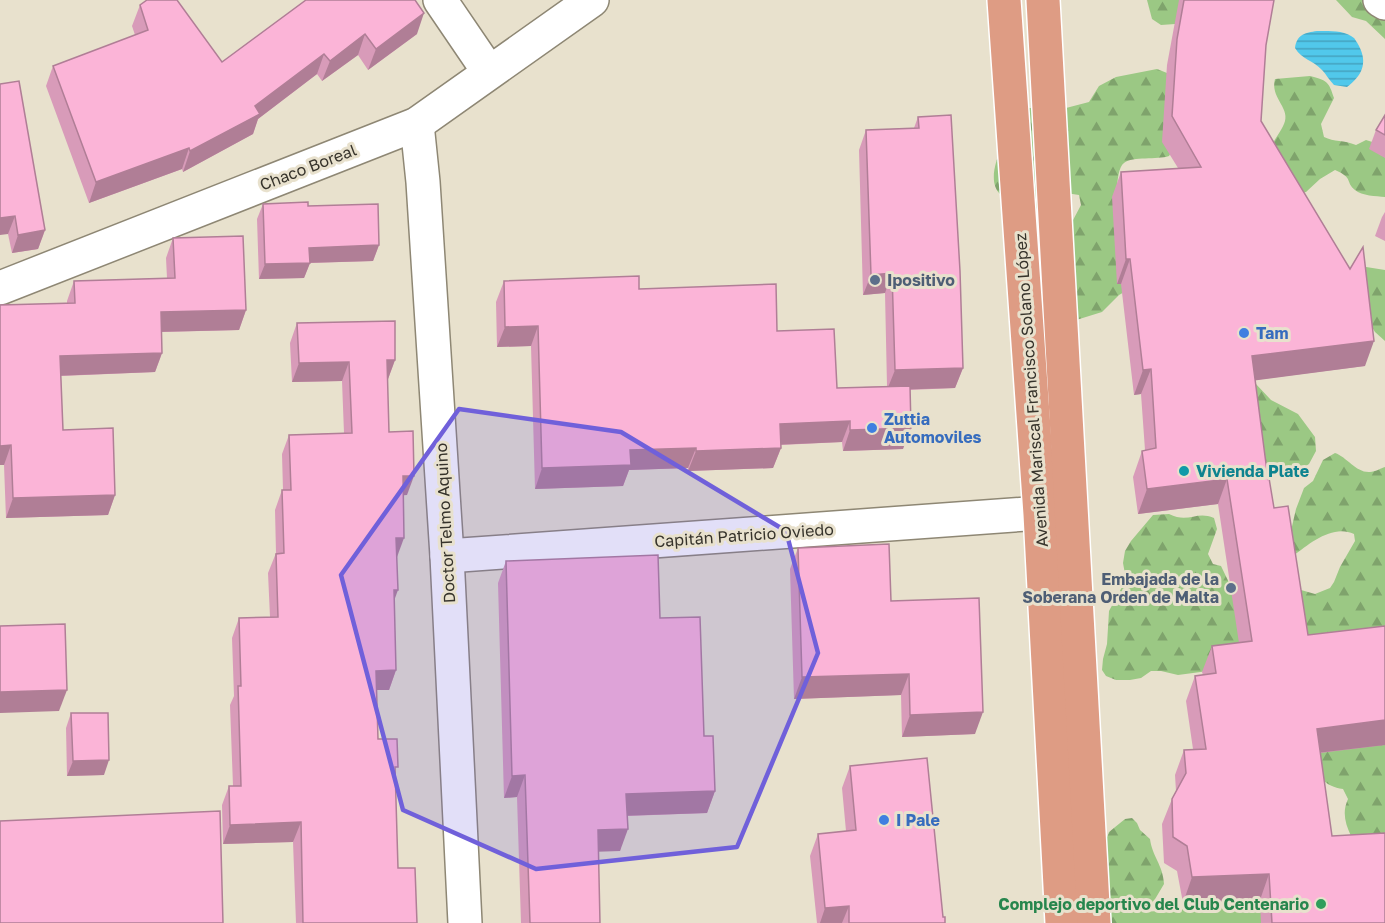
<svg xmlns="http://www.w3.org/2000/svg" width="1385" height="923" viewBox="0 0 1385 923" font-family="'Golos Text',sans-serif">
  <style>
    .forest { fill: url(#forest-firs) }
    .garden { fill: #9bc884 }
    .water { fill: url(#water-rules) }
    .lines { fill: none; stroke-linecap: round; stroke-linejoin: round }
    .minor-casing { stroke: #8e8774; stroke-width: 36 }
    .secondary-casing { stroke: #8e8774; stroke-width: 36 }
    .trunk-casing { stroke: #fff; stroke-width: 36 }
    .minor { stroke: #fff; stroke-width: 33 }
    .secondary { stroke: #fff; stroke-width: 33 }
    .trunk { stroke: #de9c84; stroke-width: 33 }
    .wall { fill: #d89bb9 }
    .shaded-wall { fill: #b07e96 }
    .building { fill: #fbb4d7; stroke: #b07e96; stroke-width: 1.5 }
    .marked { fill: #7060da; fill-opacity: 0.2; stroke: #7060da; stroke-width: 4.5; stroke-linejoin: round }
    .service-dot { fill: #5c6f8a; stroke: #e8e1cd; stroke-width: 2 }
    .shop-dot { fill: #3f7fe0; stroke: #e8e1cd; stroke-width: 2 }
    .culture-dot { fill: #0f9aa8; stroke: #e8e1cd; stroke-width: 2 }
    .leisure-dot { fill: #2e9e5b; stroke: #e8e1cd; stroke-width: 2 }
    .labels { text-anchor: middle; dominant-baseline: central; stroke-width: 6; stroke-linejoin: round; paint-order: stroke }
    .street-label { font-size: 16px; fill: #36332b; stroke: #e8e1cd }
    .service-label { font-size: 16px; font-weight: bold; fill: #4e5e75; stroke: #e8e1cd; text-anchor: start }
    .shop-label { font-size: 16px; font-weight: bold; fill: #366cbe; stroke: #e8e1cd; text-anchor: start }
    .culture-label { font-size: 16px; font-weight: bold; fill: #0d838f; stroke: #e8e1cd; text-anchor: start }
    .leisure-label { font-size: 16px; font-weight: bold; fill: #27864d; stroke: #e8e1cd; text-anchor: end }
  </style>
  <defs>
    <pattern id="forest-firs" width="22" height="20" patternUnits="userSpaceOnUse" patternTransform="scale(1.5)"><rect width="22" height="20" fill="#9bc884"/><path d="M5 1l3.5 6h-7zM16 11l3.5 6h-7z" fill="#7fa36c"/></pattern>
    <pattern id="water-rules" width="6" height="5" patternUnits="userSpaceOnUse" patternTransform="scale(1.5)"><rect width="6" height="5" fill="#51c8eb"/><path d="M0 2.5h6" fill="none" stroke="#44a3bf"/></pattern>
  </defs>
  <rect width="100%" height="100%" fill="#e8e1cd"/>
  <!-- forest -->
  <g class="forest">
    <polygon points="1147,0 1195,0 1175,24 1161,25 1152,19"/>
    <polygon points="1336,0 1385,0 1385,39 1366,21 1352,17"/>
    <path d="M1157,69L1167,73L1179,139L1169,156C1157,160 1133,156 1124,163C1108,175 1124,269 1126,291L1119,295L1102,312L1073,321L1065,229L1072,222L1081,205L1079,195L1066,193L1028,213C1019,207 1007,202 1000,194C981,175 1011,130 1020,110L1028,108H1066L1089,102L1099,86L1116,77Z"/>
    <path d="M1310,76C1327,80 1329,82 1334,98L1321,124L1324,137C1334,142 1344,140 1356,145L1366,140L1385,146V197C1376,196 1362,196 1355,190C1345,182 1354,178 1335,170L1320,179L1306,192L1301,193L1273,143C1277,136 1283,128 1285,121C1289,107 1270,97 1275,79Z"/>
    <polygon points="1360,266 1385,270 1385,341 1375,332 1370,324"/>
    <polygon points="1255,383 1271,400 1298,414 1315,437 1316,451 1309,464 1300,470 1284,473 1269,471 1257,457"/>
    <path d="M1335,453C1347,457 1356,473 1370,472C1375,472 1381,468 1385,467V632L1308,640L1291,594L1301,590L1315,594L1330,588L1334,582L1340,567L1355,541L1354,534C1333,524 1310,543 1293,556L1290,535L1296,509L1304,488L1313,481L1323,460Z"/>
    <path d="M1169,514C1189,524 1196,510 1214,518L1217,529L1208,554L1213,564L1221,566L1233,591L1241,637L1237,651L1208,671L1178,675L1161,671H1151L1141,678L1130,680H1116L1106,676L1102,670L1103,659L1107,644L1109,611L1122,587L1125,574L1123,563L1125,551L1131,541L1153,515Z"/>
    <path d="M1326,736L1385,737V881L1351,836C1345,823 1342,812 1348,799L1343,789C1309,783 1319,760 1326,736Z"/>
    <path d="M1132,818L1137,823L1140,830L1150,839C1152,856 1163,865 1164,884L1148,911L1137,923H1076L1109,832L1125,819Z"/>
  </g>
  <!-- garden -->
  <polygon class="garden" points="1385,895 1385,923 1130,923 1129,913"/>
  <!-- water -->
  <path class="water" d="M1317,31C1328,31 1345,30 1354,38C1355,39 1358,44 1359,46C1368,63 1362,76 1347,87L1334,85C1329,80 1326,74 1322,70C1313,60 1302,60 1295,48C1297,34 1305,33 1317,31Z"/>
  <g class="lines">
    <defs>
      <g id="minor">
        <polyline points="440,0 489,72"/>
        <polyline points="417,124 423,182 447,556 465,923"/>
        <polyline points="447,556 1068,511"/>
      </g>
      <g id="secondary">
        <polyline points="1380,0 1385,3"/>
        <polyline points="0,288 417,124 592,0"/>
      </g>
      <g id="trunk">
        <polyline points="1004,0 1040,514 1062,923"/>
        <polyline points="1043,0 1094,923"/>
      </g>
    </defs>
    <!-- minor casing -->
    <use href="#minor" class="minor-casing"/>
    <!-- secondary casing -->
    <use href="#secondary" class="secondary-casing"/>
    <!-- trunk casing -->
    <use href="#trunk" class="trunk-casing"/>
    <!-- minor -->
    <use href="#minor" class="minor"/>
    <!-- secondary -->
    <use href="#secondary" class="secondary"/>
    <!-- trunk -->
    <use href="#trunk" class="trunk"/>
  </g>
  <!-- wall -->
  <g class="wall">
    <polygon points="306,0 417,34 368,70 358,55 322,81 317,74 258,119 253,134 183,172 182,169 89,203 46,86 53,66 135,35 132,26 140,5 222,62"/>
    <polygon points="1179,0 1274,0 1266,45 1261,121 1365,366 1255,380 1268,479 1274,508 1308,635 1385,626 1385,745 1320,753 1332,836 1385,923 1261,923 1260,900 1183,903 1177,871 1164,863 1162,824 1172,799 1176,791 1175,775 1184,750 1193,749 1186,701 1195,676 1203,675 1202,672 1212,646 1239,643 1218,504 1138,514 1133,477 1142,451 1145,450 1141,394 1134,395 1121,284 1117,284 1112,197 1121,172 1178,168 1162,142 1167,65"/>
    <polygon points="0,84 45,230 38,249 12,253 8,234"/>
    <polygon points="1385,115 1385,158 1369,149 1376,130"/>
    <polygon points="918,117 963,368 955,388 910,390 903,449 843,451 842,442 781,445 781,448 773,468 688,471 688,468 629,470 623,486 535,489 531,346 497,347 496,302 504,281 639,289 777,331 837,388 887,386 885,293 863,295 859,150 866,130 914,128"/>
    <polygon points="263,204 308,206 379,245 373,261 310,263 304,278 259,279 257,219"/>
    <polygon points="1385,212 1385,241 1375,236 1382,217"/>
    <polygon points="173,238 246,310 239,330 162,332 162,353 155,372 61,376 63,430 115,495 108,515 6,518 4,465 0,465 0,305 67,303 67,301 74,281 167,278 166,258"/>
    <polygon points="297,323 395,360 388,379 387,380 389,432 407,495 403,495 397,557 394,600 396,670 389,690 376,690 378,739 395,775 398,868 417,923 296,923 293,842 223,844 222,805 229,786 233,786 230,705 234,696 232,638 239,618 270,617 268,573 276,553 275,510 282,490 283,490 282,454 289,435 344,433 342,381 292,382 290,343"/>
    <polygon points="798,548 891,601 975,734 902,737 901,695 794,699 790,569"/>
    <polygon points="506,561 660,618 704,736 715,791 707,813 627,816 620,851 598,851 600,923 521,923 517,797 504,798 498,583"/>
    <polygon points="71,713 104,775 67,776 66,728"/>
    <polygon points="850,766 943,917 945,923 817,923 810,856 818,834 846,831 842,788"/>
  </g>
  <!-- shaded-wall -->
  <g class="shaded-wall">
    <polygon points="424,13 417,34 368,70 376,49"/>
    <polygon points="365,34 358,55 322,81 330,61"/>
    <polygon points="324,54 317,74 258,119 253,134 183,172 190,151 255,106"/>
    <polygon points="189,148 182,169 89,203 96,182"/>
    <polygon points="15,216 8,234 0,235 0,218"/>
    <polygon points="45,230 38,249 12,253 18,235"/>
    <polygon points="379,245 373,261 304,263 309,248"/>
    <polygon points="1126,259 1130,259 1121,284 1117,284"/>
    <polygon points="310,263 304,278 259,279 265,264"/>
    <polygon points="892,273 885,293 863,295 871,275"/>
    <polygon points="246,310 239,330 154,332 161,312"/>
    <polygon points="538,326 531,346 497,347 505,327"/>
    <polygon points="1374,341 1365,366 1243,382 1252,356"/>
    <polygon points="162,353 155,372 53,376 60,356"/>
    <polygon points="387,360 395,360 388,379 380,380"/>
    <polygon points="349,362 342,381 292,382 299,363"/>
    <polygon points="963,368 955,388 887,390 895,370"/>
    <polygon points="1151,369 1141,394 1134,395 1143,370"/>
    <polygon points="850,421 842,442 772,445 780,424"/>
    <polygon points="911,428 903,449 843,451 850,430"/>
    <polygon points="11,445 4,465 0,465 0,446"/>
    <polygon points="696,448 688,468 629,470 623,486 535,489 542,468 630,450"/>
    <polygon points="781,448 773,468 688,471 696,451"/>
    <polygon points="403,476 414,476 407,495 396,496"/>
    <polygon points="1227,479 1218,504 1138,514 1147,489"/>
    <polygon points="115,495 108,515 6,518 13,498"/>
    <polygon points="396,538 404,538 397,557 389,558"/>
    <polygon points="394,590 398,590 391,609"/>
    <polygon points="396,670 389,690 369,690 376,671"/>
    <polygon points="909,674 901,695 794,699 802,677"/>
    <polygon points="67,690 59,711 0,713 0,692"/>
    <polygon points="983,712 975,734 902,737 910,715"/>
    <polygon points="1385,720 1385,745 1308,754 1317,729"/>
    <polygon points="109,760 104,775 67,776 73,761"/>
    <polygon points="525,775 517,797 504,798 512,776"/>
    <polygon points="715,791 707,813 618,816 626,794"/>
    <polygon points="301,822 293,842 223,844 230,825"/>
    <polygon points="628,829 620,851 590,852 598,830"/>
    <polygon points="1269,874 1260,900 1183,903 1192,877"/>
    <polygon points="849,906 842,923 820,923 825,908"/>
  </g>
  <!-- building -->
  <g class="building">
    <polygon points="147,0 177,0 222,62 306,0 415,0 424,13 376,49 365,34 330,61 324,54 255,106 260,114 190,151 189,148 96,182 53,66 148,30 140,5"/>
    <polygon points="1184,0 1274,0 1266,45 1261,121 1350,269 1363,247 1374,341 1252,356 1268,479 1269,478 1274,508 1288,506 1308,635 1385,626 1385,720 1317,729 1332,836 1385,833 1385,923 1272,923 1269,874 1192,877 1187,846 1173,837 1172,799 1186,773 1184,750 1206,749 1195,676 1216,673 1212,646 1252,641 1227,479 1147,489 1142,451 1156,448 1151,369 1143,370 1130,259 1126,259 1121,172 1201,167 1172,116 1177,39"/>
    <polygon points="19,81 45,230 18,235 15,216 0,218 0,84"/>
    <polygon points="951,115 960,271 963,368 895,370 892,273 871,275 866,130 919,128 918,117"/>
    <polygon points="1385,115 1385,135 1376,130"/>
    <polygon points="308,202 308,206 378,204 379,245 309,248 310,263 265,264 263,204"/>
    <polygon points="243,236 246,310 161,312 162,353 60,356 63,430 113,428 115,495 13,498 11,445 0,446 0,305 75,303 74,281 175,278 173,238"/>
    <polygon points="639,276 639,289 776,284 777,331 834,329 837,388 910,386 911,428 850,430 850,421 780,424 781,448 696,451 696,448 630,450 631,465 542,468 538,326 505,327 504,281"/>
    <polygon points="395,321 395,360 387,360 389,432 413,431 414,476 403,476 404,538 396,538 398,590 394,590 396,670 376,671 378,739 397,739 398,767 395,767 398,868 415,868 417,923 303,923 301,822 230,825 229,786 241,786 238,686 241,686 239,618 278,617 276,554 284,553 282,490 291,490 289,435 352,433 349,362 299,363 297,323"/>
    <polygon points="889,544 891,601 979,598 983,712 910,715 909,674 802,677 798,548"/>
    <polygon points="658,555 660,618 700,617 704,736 713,736 715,791 626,794 628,829 598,830 600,923 530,923 525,775 512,776 506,561"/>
    <polygon points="65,624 67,690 0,692 0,626"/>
    <polygon points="71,713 108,713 109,760 73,761"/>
    <polygon points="927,758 943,917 945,917 945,923 849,923 849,906 825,908 818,834 856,830 850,766"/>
    <polygon points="220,811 223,923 0,923 0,821"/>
  </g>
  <!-- marked area -->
  <path class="marked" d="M459,409L621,432L786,531L818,653L737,847L536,869L403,810L341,575Z"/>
  <!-- markers -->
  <g class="service-dot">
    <circle cx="875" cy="280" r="6"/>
    <circle cx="1231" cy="588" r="6"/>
  </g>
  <g class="shop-dot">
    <circle cx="1244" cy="333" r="6"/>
    <circle cx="872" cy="428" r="6"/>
    <circle cx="884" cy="820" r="6"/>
  </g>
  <circle class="culture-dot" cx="1184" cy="471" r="6"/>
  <circle class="leisure-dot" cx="1321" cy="904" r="6"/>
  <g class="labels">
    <!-- street labels -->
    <g class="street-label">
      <text transform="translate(308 167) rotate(-21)">Chaco Boreal</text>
      <text transform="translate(1031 390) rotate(-94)">Avenida Mariscal Francisco Solano López</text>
      <text transform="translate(445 523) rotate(-93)">Doctor Telmo Aquino</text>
      <text transform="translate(744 535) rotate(-4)">Capitán Patricio Oviedo</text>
    </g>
    <!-- service labels -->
    <g class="service-label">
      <text x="887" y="280">Ipositivo</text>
      <text x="1219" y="579" text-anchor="end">Embajada de la<tspan x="1219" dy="18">Soberana Orden de Malta</tspan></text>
    </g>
    <!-- shop labels -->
    <g class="shop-label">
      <text x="1256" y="333">Tam</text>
      <text x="884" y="419">Zuttia<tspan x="884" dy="18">Automoviles</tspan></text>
      <text x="896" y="820">I Pale</text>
    </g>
    <!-- culture labels -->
    <g class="culture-label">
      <text x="1196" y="471">Vivienda Plate</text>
    </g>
    <!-- leisure labels -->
    <g class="leisure-label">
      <text x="1309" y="904">Complejo deportivo del Club Centenario</text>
    </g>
  </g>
</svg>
